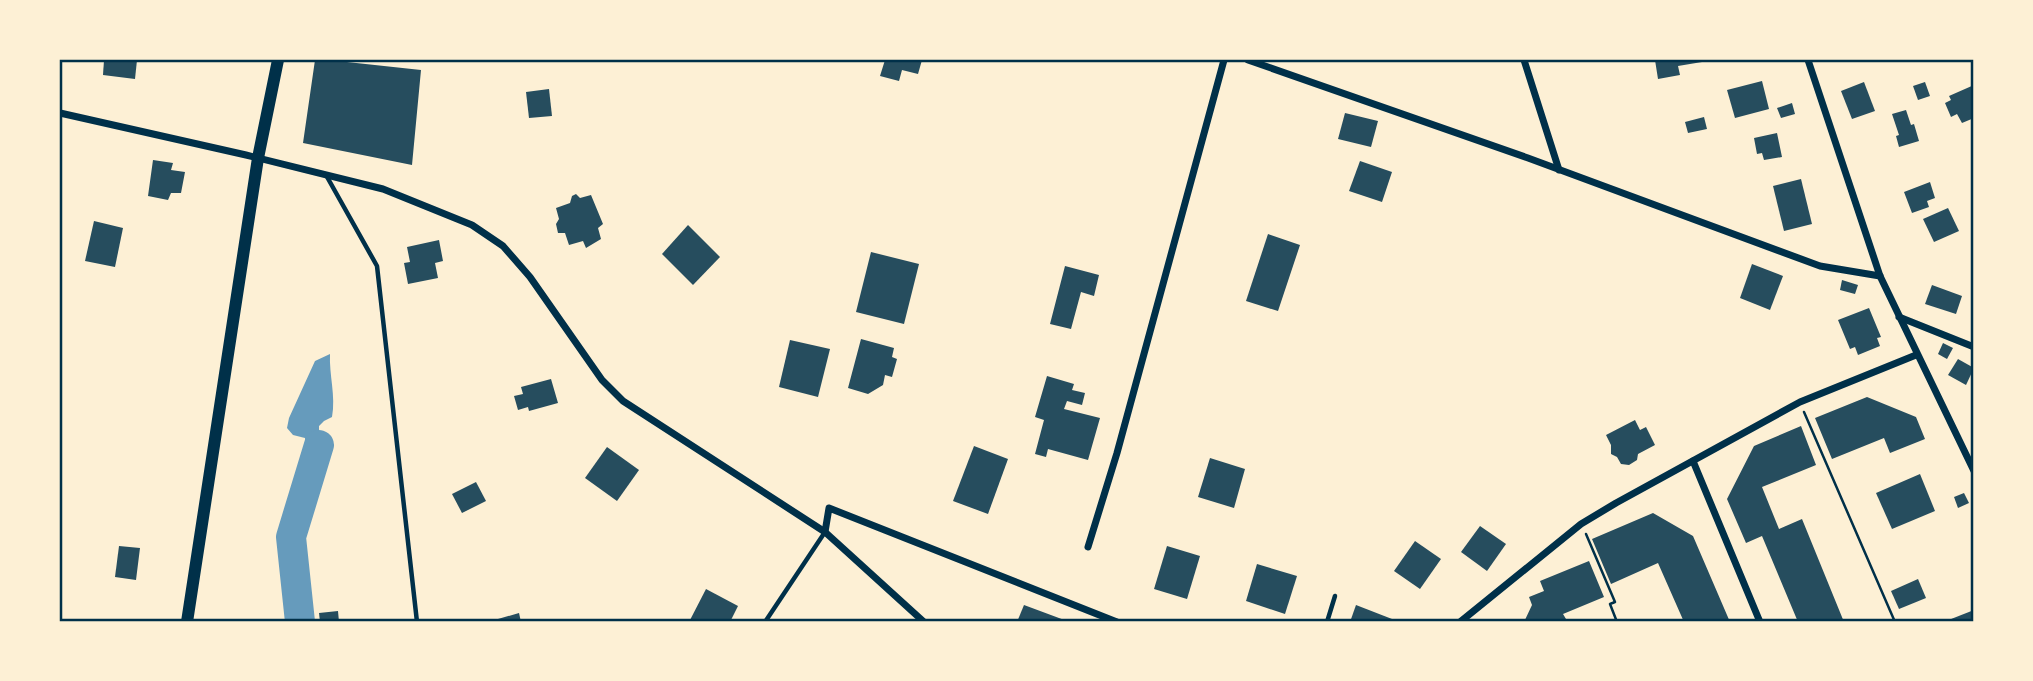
<svg xmlns="http://www.w3.org/2000/svg" width="2033" height="681" viewBox="0 0 2033 681" font-family="'Fira Sans Condensed',sans-serif">
  <style>
    .water { fill: #669bbc }
    .lines { fill: none; stroke-linecap: round; stroke-linejoin: round }
    .river { stroke: #669bbc; stroke-width: 30 }
    .building { fill: #264d5e }
    .path { stroke: #003049; stroke-width: 2.5 }
    .service { stroke: #003049; stroke-width: 4.5 }
    .minor { stroke: #003049; stroke-width: 7 }
    .tertiary { stroke: #003049; stroke-width: 12 }
    .neatline { fill: none; stroke: #003049; stroke-width: 2.5 }
  </style>
  <rect width="100%" height="100%" fill="#fdf0d5"/>
  <!-- water -->
  <path class="water" d="M330,354C329,375 336,396 332,417L324,421L319,426C319,439 322,449 306,451L305,438L293,435L287,428L289,418L315,361Z"/>
  <g class="lines">
    <!-- river -->
    <polyline class="river" points="300,622 291,537 319,445"/>
  </g>
  <!-- building -->
  <g class="building">
    <polygon points="104,60 137,60 135,79 103,75"/>
    <polygon points="315,60 347,60 347,62 421,70 412,165 303,143"/>
    <polygon points="885,60 922,60 918,74 902,70 899,81 880,76"/>
    <polygon points="1655,60 1707,60 1708,61 1678,66 1680,75 1658,79"/>
    <polygon points="1762,81 1769,109 1735,118 1727,90"/>
    <polygon points="1864,82 1875,111 1852,119 1841,91"/>
    <polygon points="1925,82 1930,96 1918,100 1913,86"/>
    <polygon points="1974,85 1974,118 1962,123 1957,114 1951,117 1945,103 1951,100 1949,96"/>
    <polygon points="549,89 552,116 529,118 526,92"/>
    <polygon points="1792,103 1795,114 1781,118 1777,108"/>
    <polygon points="1906,110 1911,125 1914,124 1919,141 1899,147 1896,136 1899,135 1892,114"/>
    <polygon points="1345,113 1378,121 1371,147 1338,139"/>
    <polygon points="1704,117 1707,129 1688,133 1685,122"/>
    <polygon points="1777,133 1782,157 1764,160 1762,153 1757,154 1754,138"/>
    <polygon points="153,160 173,163 171,170 185,172 181,193 171,193 168,200 148,196"/>
    <polygon points="1360,161 1392,172 1382,202 1349,191"/>
    <polygon points="1801,179 1812,224 1784,231 1773,186"/>
    <polygon points="1930,182 1935,198 1927,201 1929,207 1912,213 1904,192"/>
    <polygon points="576,194 580,198 591,195 603,224 598,228 601,239 586,248 583,241 569,245 565,233 558,233 556,224 559,219 556,208 570,203 572,196"/>
    <polygon points="1948,208 1959,231 1934,242 1923,219"/>
    <polygon points="94,221 123,228 115,267 85,261"/>
    <polygon points="688,225 720,257 693,285 662,254"/>
    <polygon points="1268,234 1300,245 1278,311 1246,301"/>
    <polygon points="439,240 443,261 435,263 438,278 408,284 404,263 410,262 407,247"/>
    <polygon points="871,252 919,264 904,324 856,312"/>
    <polygon points="1752,264 1783,276 1770,310 1740,298"/>
    <polygon points="1065,266 1099,275 1094,296 1081,292 1071,329 1050,324"/>
    <polygon points="1842,280 1858,285 1855,294 1840,290"/>
    <polygon points="1932,285 1962,296 1956,314 1925,304"/>
    <polygon points="1869,308 1881,337 1877,338 1880,346 1858,355 1855,347 1850,349 1838,320"/>
    <polygon points="861,339 894,348 892,357 897,359 892,377 885,375 883,385 868,394 848,388"/>
    <polygon points="790,340 830,349 818,397 779,387"/>
    <polygon points="1943,343 1953,348 1947,359 1938,354"/>
    <polygon points="1958,359 1974,368 1966,385 1948,375"/>
    <polygon points="1047,376 1074,384 1072,390 1085,393 1082,405 1067,401 1064,409 1100,418 1088,460 1048,449 1046,457 1035,454 1044,420 1035,417"/>
    <polygon points="551,379 558,403 529,411 528,407 518,410 514,396 523,394 521,387"/>
    <polygon points="1867,397 1916,417 1925,439 1890,453 1884,438 1832,459 1815,418"/>
    <polygon points="1635,420 1640,430 1646,427 1655,445 1638,454 1637,460 1629,465 1621,464 1617,457 1611,454 1611,445 1606,435"/>
    <polygon points="1801,426 1816,465 1762,487 1779,529 1802,519 1844,622 1798,622 1762,536 1746,543 1727,499 1754,446"/>
    <polygon points="974,446 1008,459 988,514 953,501"/>
    <polygon points="607,447 639,470 617,501 585,478"/>
    <polygon points="1210,458 1245,469 1234,508 1198,497"/>
    <polygon points="1920,474 1935,511 1892,529 1876,493"/>
    <polygon points="476,482 486,501 462,513 452,494"/>
    <polygon points="1964,493 1969,503 1958,508 1954,497"/>
    <polygon points="1653,513 1693,536 1730,622 1684,622 1658,563 1611,584 1592,539"/>
    <polygon points="1480,526 1506,544 1487,571 1461,552"/>
    <polygon points="1415,541 1441,559 1420,589 1394,571"/>
    <polygon points="119,546 140,548 136,580 115,577"/>
    <polygon points="1167,546 1200,556 1187,599 1154,589"/>
    <polygon points="1589,561 1604,597 1563,614 1566,619 1559,622 1524,622 1532,605 1529,597 1544,591 1540,581"/>
    <polygon points="1257,564 1297,576 1285,614 1246,601"/>
    <polygon points="1918,579 1926,598 1899,609 1891,591"/>
    <polygon points="706,589 738,606 730,622 689,622"/>
    <polygon points="1024,605 1067,621 1067,622 1017,622"/>
    <polygon points="1356,605 1392,619 1391,622 1350,622"/>
    <polygon points="1974,610 1974,622 1946,622 1946,621"/>
    <polygon points="338,611 339,622 320,622 319,613"/>
    <polygon points="519,613 521,622 491,622 491,621"/>
  </g>
  <g class="lines">
    <!-- path -->
    <g class="path">
      <polyline points="1804,412 1895,622"/>
      <polyline points="1586,534 1615,602 1610,604 1617,622"/>
    </g>
    <!-- service -->
    <g class="service">
      <polyline points="326,175 377,266 417,622"/>
      <polyline points="765,622 825,532"/>
      <polyline points="1327,622 1335,596"/>
    </g>
    <!-- minor -->
    <g class="minor">
      <polyline points="1248,60 1528,158 1820,266 1880,276"/>
      <polyline points="1524,60 1559,170"/>
      <polyline points="1808,60 1880,276 1974,471"/>
      <polyline points="60,113 246,155 383,189 472,225 503,246 530,277 602,380 623,401 825,532 924,622"/>
      <polyline points="1899,317 1974,347"/>
      <polyline points="1693,461 1760,622"/>
      <polyline points="825,532 829,508 1117,622"/>
      <polyline points="1088,547 1117,453 1224,60"/>
      <polyline points="1460,622 1581,524 1616,503 1800,402 1916,355"/>
    </g>
    <!-- tertiary -->
    <polyline class="tertiary" points="187,622 258,158 278,60"/>
  </g>
  <!-- border -->
  <rect width="2033" height="681" fill="none" stroke="#fdf0d5" stroke-width="122"/>
  <rect x="61" y="61" width="1911" height="559" class="neatline"/>
</svg>
